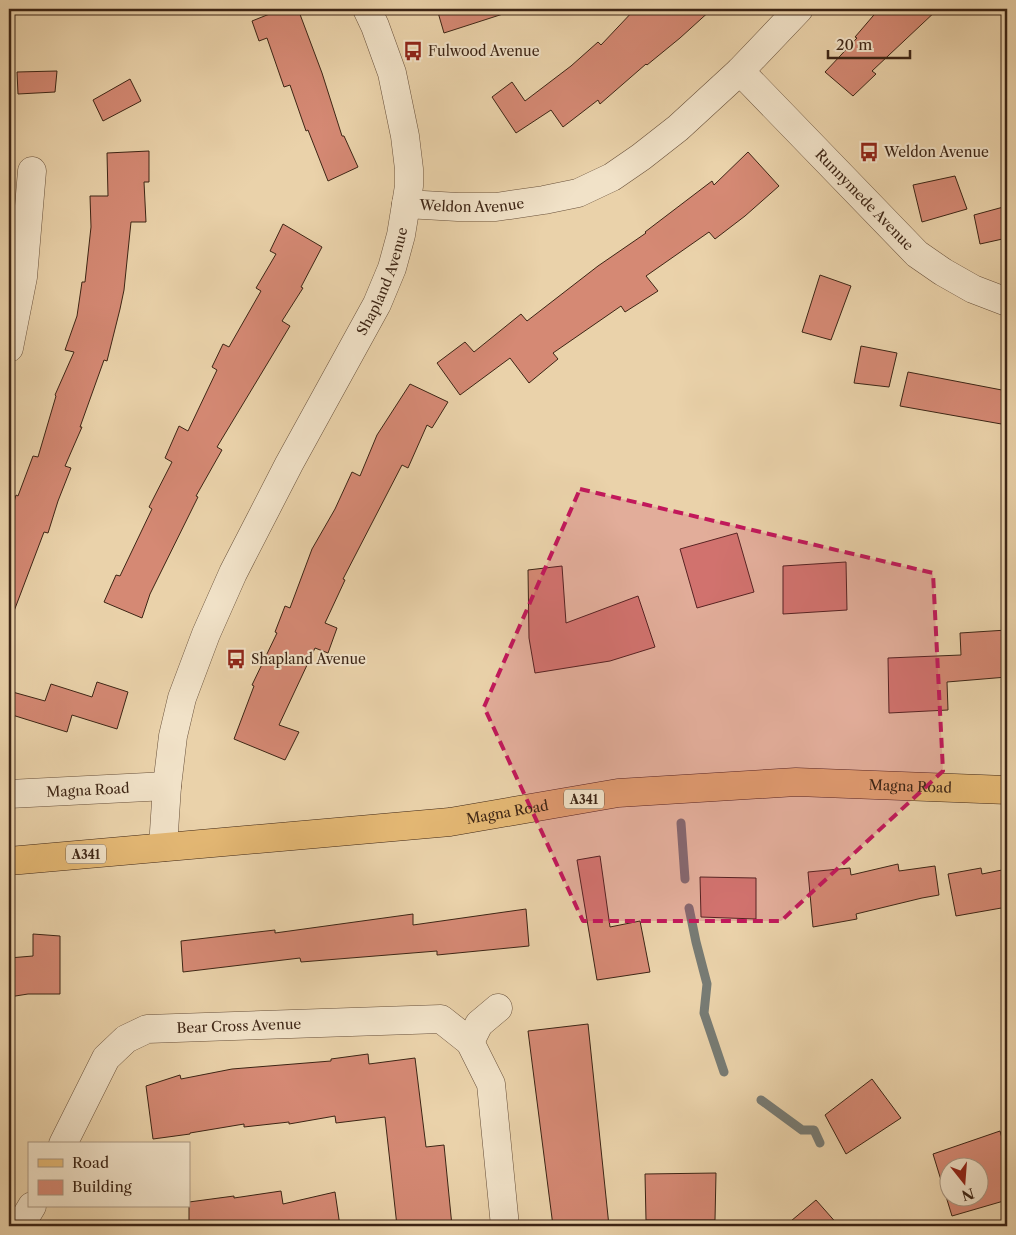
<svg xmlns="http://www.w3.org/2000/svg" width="1016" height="1235" viewBox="0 0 1016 1235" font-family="'Libre Caslon Text',serif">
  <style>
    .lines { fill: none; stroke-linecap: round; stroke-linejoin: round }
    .stream { stroke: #777b74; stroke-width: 9 }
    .building { fill: #d58974; stroke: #3d2515; fill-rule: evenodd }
    .minor-casing { stroke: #68503a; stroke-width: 29 }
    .primary-casing { stroke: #3d2515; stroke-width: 29 }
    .minor { stroke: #f1e2c8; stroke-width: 28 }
    .primary { stroke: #e5b975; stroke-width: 28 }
    .marked { fill: #c2185b; fill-opacity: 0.2; stroke: #c2185b; stroke-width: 4; stroke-dasharray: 10 6; stroke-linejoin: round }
    .labels { text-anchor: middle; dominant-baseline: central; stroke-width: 4; stroke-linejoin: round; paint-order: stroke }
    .shield { fill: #f1e2c8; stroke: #735e4b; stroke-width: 1 }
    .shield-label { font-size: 12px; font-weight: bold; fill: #3d2515 }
    .poi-label { font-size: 14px; fill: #3d2515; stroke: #f1e2c8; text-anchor: start }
    .street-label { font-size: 14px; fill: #3d2515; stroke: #f1e2c8 }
  </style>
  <rect width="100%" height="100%" fill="#ead2aa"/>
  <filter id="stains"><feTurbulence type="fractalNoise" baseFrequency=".004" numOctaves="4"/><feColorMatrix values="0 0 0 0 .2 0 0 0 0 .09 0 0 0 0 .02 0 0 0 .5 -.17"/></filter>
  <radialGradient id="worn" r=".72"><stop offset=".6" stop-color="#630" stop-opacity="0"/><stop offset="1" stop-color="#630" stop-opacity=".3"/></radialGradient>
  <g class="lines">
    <!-- stream -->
    <g class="stream">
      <polyline points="681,823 685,879"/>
      <polyline points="689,908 696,942 707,984 704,1013 724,1072"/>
      <polyline points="761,1100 802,1130 814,1130 820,1143"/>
    </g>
  </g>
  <!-- building -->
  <g class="building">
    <polygon points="282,9 298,9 322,73 342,136 344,136 358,167 328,181 308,130 306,131 290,85 284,87 267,38 259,41 252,21"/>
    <polygon points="437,9 506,9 506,13 444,33"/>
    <polygon points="635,9 712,9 680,38 647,65 646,64 600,104 598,100 563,127 551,110 516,133 492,97 512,82 525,101 571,66 598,42 601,45"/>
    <polygon points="879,9 938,9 872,71 876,74 853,96 825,72 857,38 855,37"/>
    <polygon points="57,71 55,92 18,94 17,72"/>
    <polygon points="130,79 141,101 103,121 93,100"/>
    <polygon points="149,151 149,182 144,182 146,222 131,222 124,290 120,309 107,361 104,360 80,427 82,427 65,466 71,468 58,501 48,533 44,532 11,619 9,618 9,520 16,495 18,496 33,456 38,457 56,396 55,395 74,352 65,350 77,316 82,282 85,282 91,227 90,196 108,196 107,153"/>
    <polygon points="748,152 779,186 745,216 715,239 709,232 646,276 658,291 625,312 621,306 553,353 558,359 529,383 510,358 460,395 437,363 465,342 474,352 521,314 527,321 598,266 646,233 645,232 712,181 714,185"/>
    <polygon points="955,176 967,209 922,222 913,185"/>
    <polygon points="1007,206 1007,238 980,244 974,215"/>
    <polygon points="283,224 322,247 301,287 303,288 282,321 290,326 217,447 222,450 196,496 198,497 150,594 142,618 104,602 116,575 120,576 152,509 149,507 172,462 165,458 179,426 188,431 217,370 212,367 223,344 229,347 261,291 256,288 276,254 270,251"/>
    <polygon points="820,275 851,286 831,340 802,332"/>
    <polygon points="861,346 897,353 889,387 854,383"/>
    <polygon points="908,372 1007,391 1007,425 900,406"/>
    <polygon points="410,384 448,402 432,428 427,425 408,468 402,465 343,579 345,580 325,623 337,628 328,653 315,648 279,725 299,732 285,760 234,739 254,686 252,685 277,633 275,632 285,606 290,608 312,549 335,509 352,472 360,476 377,435"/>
    <polygon points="737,533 754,592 697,608 680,549"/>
    <polygon points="846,562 847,610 783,614 783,566"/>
    <polygon points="562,566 566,623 638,596 655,647 610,661 535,673 529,638 528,570"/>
    <polygon points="1007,630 1007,677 947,682 948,710 889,713 888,658 961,655 960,633"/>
    <polygon points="97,682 128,692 117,729 72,715 67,732 9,714 9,691 45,701 51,684 92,697"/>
    <polygon points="600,856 610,927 640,921 650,972 597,980 577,860"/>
    <polygon points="898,864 899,871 935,866 939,895 922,898 856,914 857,919 813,927 808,872 850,868 851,875"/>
    <polygon points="981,868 982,874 1007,869 1007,907 956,916 948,874"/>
    <polygon points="700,877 756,878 756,919 701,917"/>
    <polygon points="526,909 529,946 437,955 437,951 301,962 300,958 183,972 181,941 275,930 275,933 413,914 413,925"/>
    <polygon points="33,934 60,936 60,994 28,994 9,997 9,958 33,956"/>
    <polygon points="588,1024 609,1226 553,1226 528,1031"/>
    <polygon points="368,1054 369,1064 415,1058 426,1147 444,1145 452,1226 397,1226 385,1117 336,1123 335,1116 289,1124 289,1122 244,1127 244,1124 190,1133 190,1134 153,1139 146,1086 180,1075 181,1079 232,1069 331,1061 331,1059"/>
    <polygon points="872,1079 901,1118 846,1154 825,1115"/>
    <path d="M1000,1131L1007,1156V1200L952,1216L933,1154ZM948,1168H978V1198H948Z"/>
    <polygon points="716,1173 715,1220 646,1220 645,1174"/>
    <polygon points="281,1191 283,1204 335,1192 340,1226 189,1226 189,1202 234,1196 234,1198"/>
    <polygon points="816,1200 839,1226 785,1226"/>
  </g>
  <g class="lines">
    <defs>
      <g id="minor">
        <path id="s1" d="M740,71L917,254L943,272L973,289L1007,302"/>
        <path id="s2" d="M406,204L458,207H496L544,200L578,193L612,177L641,157L678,128L740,71L799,9"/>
        <polyline points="9,348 23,277 32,171"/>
        <path id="s3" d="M9,794L167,786"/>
        <path id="s4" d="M163,847L167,786L173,736L182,698L206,634L233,573L289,464L377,304L392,268L401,235L409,186V169L405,136L392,73L375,26L367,9"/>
        <polyline points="470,1042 479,1024 498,1008"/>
        <path id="s5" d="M63,1144L106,1058L126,1039L147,1029L441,1019L470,1042L491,1084L505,1226"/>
        <polyline points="20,1226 32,1206"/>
      </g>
      <g id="primary">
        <path id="s6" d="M9,861L450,822L618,793L796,782L1007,790"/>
      </g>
    </defs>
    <!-- minor casing -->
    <use href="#minor" class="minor-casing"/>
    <!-- primary casing -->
    <use href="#primary" class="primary-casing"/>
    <!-- minor -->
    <use href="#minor" class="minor"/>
    <!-- primary -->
    <use href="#primary" class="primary"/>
  </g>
  <!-- marked area -->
  <path class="marked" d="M580,489L933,573L943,771L781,921H583L484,707Z"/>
  <!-- icons -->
  <defs>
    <symbol id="bus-bare" viewBox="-9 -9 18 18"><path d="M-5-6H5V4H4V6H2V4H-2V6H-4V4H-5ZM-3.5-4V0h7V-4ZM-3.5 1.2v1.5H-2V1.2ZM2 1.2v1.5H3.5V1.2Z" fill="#8f2418" stroke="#f1e2c8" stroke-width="2.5" paint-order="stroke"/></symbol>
  </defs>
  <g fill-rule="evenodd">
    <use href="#bus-bare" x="399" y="37" width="28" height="28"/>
    <use href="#bus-bare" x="855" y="138" width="28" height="28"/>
    <use href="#bus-bare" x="222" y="645" width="28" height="28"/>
  </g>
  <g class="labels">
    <!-- shield labels -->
    <g class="shield">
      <rect x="564" y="789.5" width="40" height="19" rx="4"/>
      <rect x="66" y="844.5" width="40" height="19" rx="4"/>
    </g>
    <g class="shield-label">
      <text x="584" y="799">A341</text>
      <text x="86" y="854">A341</text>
    </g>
    <!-- poi labels -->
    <g class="poi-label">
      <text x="428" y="51">Fulwood Avenue</text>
      <text x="884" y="152">Weldon Avenue</text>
      <text x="251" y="659">Shapland Avenue</text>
    </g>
    <!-- street labels -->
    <g class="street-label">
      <text stroke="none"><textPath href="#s1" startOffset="179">Runnymede Avenue</textPath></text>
      <text stroke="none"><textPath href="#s2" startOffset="66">Weldon Avenue</textPath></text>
      <text stroke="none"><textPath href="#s4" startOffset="614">Shapland Avenue</textPath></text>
      <text stroke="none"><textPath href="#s6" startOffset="906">Magna Road</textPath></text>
      <text stroke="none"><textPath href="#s3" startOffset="79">Magna Road</textPath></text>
      <text stroke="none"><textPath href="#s6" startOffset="501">Magna Road</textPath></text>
      <text stroke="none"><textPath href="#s5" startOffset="239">Bear Cross Avenue</textPath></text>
    </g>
  </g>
  <!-- margin -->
  <rect width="1016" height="1235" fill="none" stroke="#ead2aa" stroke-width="30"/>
  <rect x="10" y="10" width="996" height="1215" fill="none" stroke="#3d2515" stroke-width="2.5"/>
  <rect x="15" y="15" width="986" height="1205" fill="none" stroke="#3d2515"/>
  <!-- legend -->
  <rect x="28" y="1142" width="162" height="65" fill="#f1e2c8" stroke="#a99680"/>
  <rect x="38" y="1159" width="25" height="8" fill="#e5b975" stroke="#a99680"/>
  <text x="72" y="1168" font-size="15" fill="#3d2515">Road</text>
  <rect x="38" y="1180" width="25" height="15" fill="#d58974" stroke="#a99680"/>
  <text x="72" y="1192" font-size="15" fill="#3d2515">Building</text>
  <!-- north arrow -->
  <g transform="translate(964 1182) rotate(163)"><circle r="24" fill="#f1e2c8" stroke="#a99680"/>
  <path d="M0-4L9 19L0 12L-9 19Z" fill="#8f2418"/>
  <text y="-8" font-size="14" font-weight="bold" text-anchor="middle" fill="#3d2515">N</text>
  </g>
  <!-- scale -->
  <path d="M828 50v8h82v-8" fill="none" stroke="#3d2515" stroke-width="2.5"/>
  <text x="836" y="50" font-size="15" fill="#3d2515" stroke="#f1e2c8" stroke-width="4" paint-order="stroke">20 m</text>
  <rect width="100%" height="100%" filter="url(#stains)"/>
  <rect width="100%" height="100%" fill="url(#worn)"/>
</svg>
